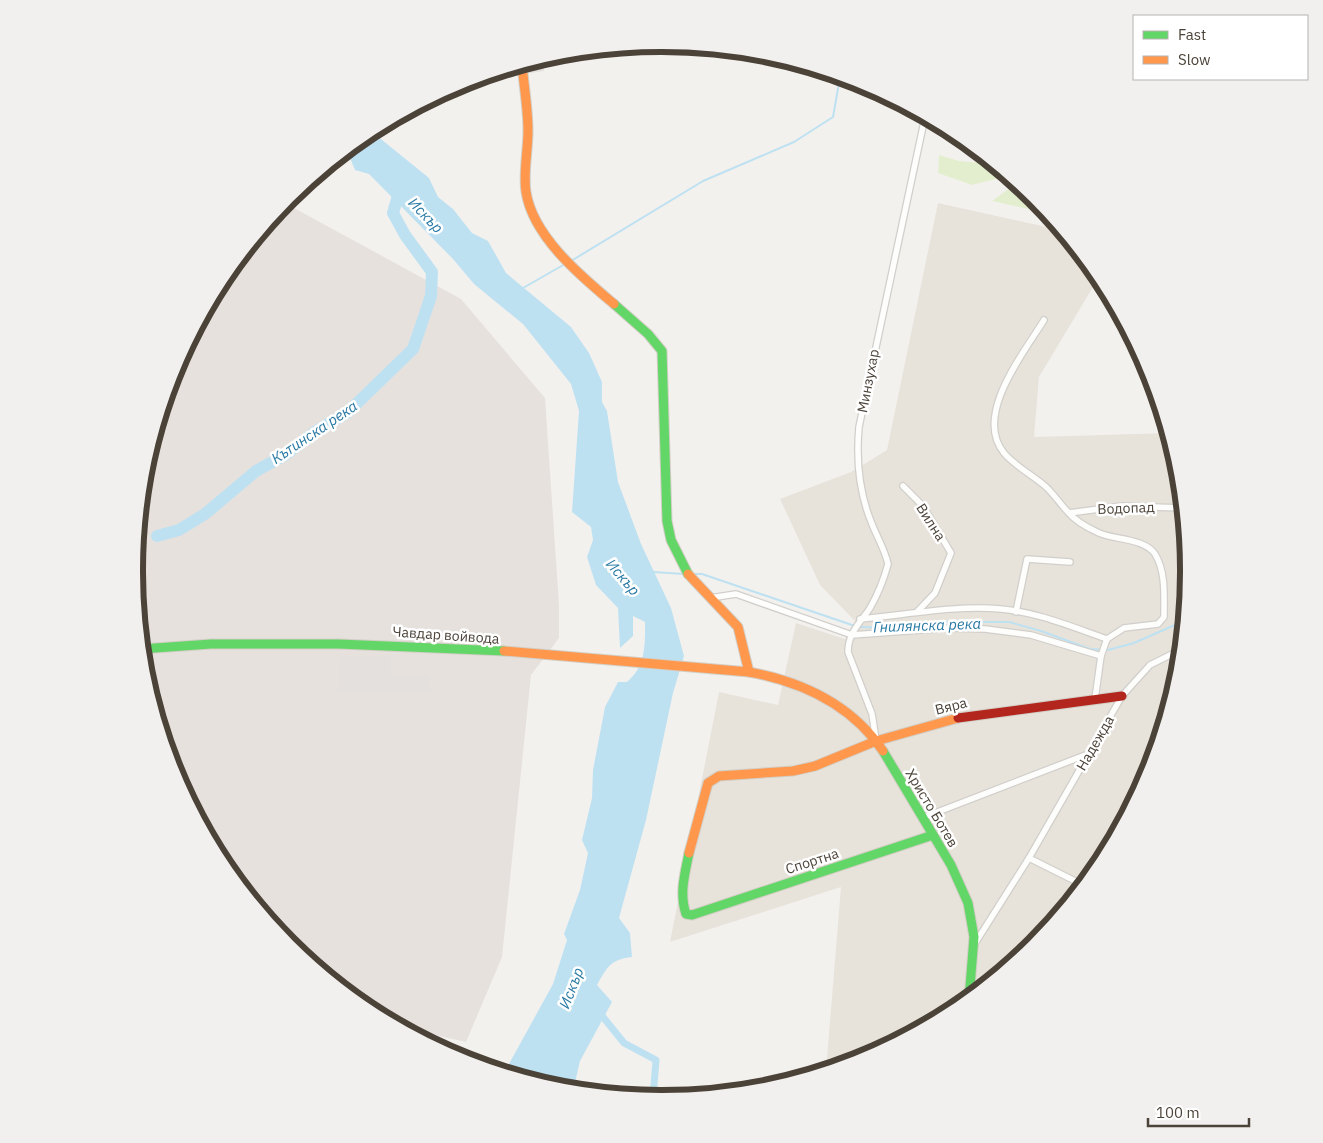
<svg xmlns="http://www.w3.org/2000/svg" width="1323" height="1143" viewBox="0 0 1323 1143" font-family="'IBM Plex Sans',sans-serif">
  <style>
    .residential { fill: #e7e3db }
    .industrial { fill: #e6e1dd }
    .green { fill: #e3eece }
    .parking { fill: #e3e0dd }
    .water { fill: #bee1f2 }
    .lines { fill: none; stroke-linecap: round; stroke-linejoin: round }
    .stream { stroke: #bee1f2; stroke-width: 2 }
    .canal { stroke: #bee1f2; stroke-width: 7 }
    .river { stroke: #bee1f2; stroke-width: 12 }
    .street-casing { stroke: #d1cfcb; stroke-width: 8 }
    .fast-casing { stroke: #d3cec5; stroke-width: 11 }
    .slow-casing { stroke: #d3cec5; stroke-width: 11 }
    .jam-casing { stroke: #d3cec5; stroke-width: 11 }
    .street { stroke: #fdfdfc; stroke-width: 5.5 }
    .fast { stroke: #63d668; stroke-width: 9 }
    .slow { stroke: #ff974d; stroke-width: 9 }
    .jam { stroke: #b3261e; stroke-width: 9 }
    .labels { text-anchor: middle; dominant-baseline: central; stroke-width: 5; stroke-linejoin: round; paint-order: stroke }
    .street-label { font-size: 14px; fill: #4b4238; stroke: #fff }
    .water-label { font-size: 15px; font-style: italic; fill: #2778a3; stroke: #fff }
    .rim { fill: none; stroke: #4b4238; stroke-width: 6 }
  </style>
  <rect width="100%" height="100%" fill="#f3f1ee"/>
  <!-- residential -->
  <polygon class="residential" points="938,203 1060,230 1099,277 1039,377 1034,437 1168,433 1179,469 1189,572 1179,675 1149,774 1100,865 1034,945 954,1010 863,1059 826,1070 841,887 670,942 719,692 778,705 796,623 845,639 855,621 820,585 780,499 851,472 887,450"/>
  <!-- industrial -->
  <polygon class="industrial" points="294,208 461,299 545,398 559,605 559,638 531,675 502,957 466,1042 399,1027 368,1010 288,944 223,864 174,773 144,674 134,571 141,498 148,454 174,369 223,278 276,214 282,219"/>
  <!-- green -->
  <g class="green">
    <polygon points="939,155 959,161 993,164 1007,176 972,185 938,173"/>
    <polygon points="1022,188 1046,213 992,201 1007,190"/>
  </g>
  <!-- parking -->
  <g class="parking">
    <polygon points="542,59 544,71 523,74 522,65"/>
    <polygon points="339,656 391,656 391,675 430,675 430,691 338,691"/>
  </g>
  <!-- water -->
  <path class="water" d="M371,131L429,178L438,197L453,209L472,233L488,241L506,273L571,327L589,353L602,382V402L607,411L618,482L641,544L671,608L684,656L673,693L646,820L619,918L630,933L632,957C610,960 608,966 597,985L612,1002L580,1061L573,1091L558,1089L504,1073L553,984L567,940L564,934L580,890L588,853L582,840L592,798L593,770L605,707L618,682H627C646,666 645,645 645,622L633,616V636L620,648L618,608L596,585L587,557L593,540L591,527L572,512L579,411L571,384L523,324L474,284L453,259L369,174L355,170L350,158L344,152Z"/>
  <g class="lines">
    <!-- stream -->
    <g class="stream">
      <polyline points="571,261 703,181 794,142 833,117 840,77"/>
      <polyline points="523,288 565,264"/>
      <polyline points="653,572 684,574"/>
      <polyline points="693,574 702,574 855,626"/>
      <polyline points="860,627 888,628 903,625 913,627 943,622 1009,622 1041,631 1090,649 1108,650 1134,643 1177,624"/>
    </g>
    <!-- canal -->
    <polyline class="canal" points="599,1012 624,1043 656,1060 653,1098"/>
    <!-- river -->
    <polyline class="river" points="157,536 179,530 205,514 256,471 285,455 315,432 348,412 413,349 431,296 432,272 405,235 393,213 401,185"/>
    <defs>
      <g id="street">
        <path d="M1044,320C1024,353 973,415 1004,453C1015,466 1032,475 1045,486C1054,494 1060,504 1068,512C1075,521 1088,528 1099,533C1115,540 1144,538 1155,554C1166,572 1164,596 1164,617L1158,624L1124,628L1107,639"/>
        <polyline points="903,486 923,506 951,553 935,593 917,612"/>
        <polyline points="1069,513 1122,506 1183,508"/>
        <polyline points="710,598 736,594 852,635 949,628 985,629 1031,635 1101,656 1107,639"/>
        <polyline points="1016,612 1027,559 1070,562"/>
        <path d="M860,619C906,615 954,605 1001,609C1037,612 1072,627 1107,639"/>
        <polyline points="1095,699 1101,656"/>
        <path d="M876,740L872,714L848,652C848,633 860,623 870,608C878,594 884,579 888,564C885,550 877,537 872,524C859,493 856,460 859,427L925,117"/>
        <polyline points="922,818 1088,754"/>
        <polyline points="1029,858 1083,885"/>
        <polyline points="974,945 1029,858 1122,696 1150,665 1182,649"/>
      </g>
      <g id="fast">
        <polyline points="614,304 648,334 662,351 667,521 671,540 688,574"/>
        <polyline points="141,649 211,644 339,644 504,651"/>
        <polyline points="883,751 951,865 968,903 974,937 969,999"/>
        <path d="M689,853C685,873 679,894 686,914L692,915L933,835"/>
      </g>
      <g id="slow">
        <path d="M523,74C525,93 528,112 528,131C528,151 523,173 526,192C533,237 582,277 614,304"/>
        <polyline points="688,574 738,627 749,672"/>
        <path d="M504,651L749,672C803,682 851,704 883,751"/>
        <polyline points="689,853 708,783 719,776 793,771 815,766 876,741 958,718"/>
      </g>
      <polyline id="jam" points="958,718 1122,696"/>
    </defs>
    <!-- street casing -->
    <use href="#street" class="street-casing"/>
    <!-- fast casing -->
    <use href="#fast" class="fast-casing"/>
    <!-- slow casing -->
    <use href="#slow" class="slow-casing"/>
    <!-- jam casing -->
    <use href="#jam" class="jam-casing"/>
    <!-- street -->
    <use href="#street" class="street"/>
    <!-- fast -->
    <use href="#fast" class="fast"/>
    <!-- slow -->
    <use href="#slow" class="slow"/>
    <!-- jam -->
    <use href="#jam" class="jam"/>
  </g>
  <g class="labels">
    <!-- street labels -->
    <g class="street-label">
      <text transform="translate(868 381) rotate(-79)">Минзухар</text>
      <text transform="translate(1126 508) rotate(-2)">Водопад</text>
      <text transform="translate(931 522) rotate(57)">Вилна</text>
      <text transform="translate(446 635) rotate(4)">Чавдар войвода</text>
      <text transform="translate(951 706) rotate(-14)">Вяра</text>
      <text transform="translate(1095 743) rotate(-60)">Надежда</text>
      <text transform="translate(932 808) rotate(59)">Христо Ботев</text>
      <text transform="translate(812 861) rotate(-18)">Спортна</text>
    </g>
    <!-- water labels -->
    <g class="water-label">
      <text transform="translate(426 215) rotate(46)">Искър</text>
      <text transform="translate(314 432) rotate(-34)">Кътинска река</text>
      <text transform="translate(623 577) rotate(49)">Искър</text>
      <text transform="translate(927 625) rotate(-2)">Гнилянска река</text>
      <text transform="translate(571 988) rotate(-69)">Искър</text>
    </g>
  </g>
  <!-- crop -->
  <path d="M0 0H1323V1143H0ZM661 52H662A518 518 0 0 1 1180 570V572A518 518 0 0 1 662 1090H661A518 518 0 0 1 143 572V570A518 518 0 0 1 661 52Z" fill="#f1f0ef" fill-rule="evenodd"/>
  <path class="rim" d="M661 52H662A518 518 0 0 1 1180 570V572A518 518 0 0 1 662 1090H661A518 518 0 0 1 143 572V570A518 518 0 0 1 661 52Z"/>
  <!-- legend -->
  <rect x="1133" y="15" width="175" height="65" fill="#ffffff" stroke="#b7b3af"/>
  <rect x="1143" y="31" width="25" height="8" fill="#63d668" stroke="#b7b3af"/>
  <text x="1178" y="40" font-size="15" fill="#4b4238">Fast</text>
  <rect x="1143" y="56" width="25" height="8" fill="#ff974d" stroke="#b7b3af"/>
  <text x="1178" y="65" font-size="15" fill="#4b4238">Slow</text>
  <!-- scale -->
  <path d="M1148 1118v8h101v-8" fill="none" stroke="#4b4238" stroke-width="2.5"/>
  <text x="1156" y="1118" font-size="15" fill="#4b4238" stroke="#ffffff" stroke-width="4" paint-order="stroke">100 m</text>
</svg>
